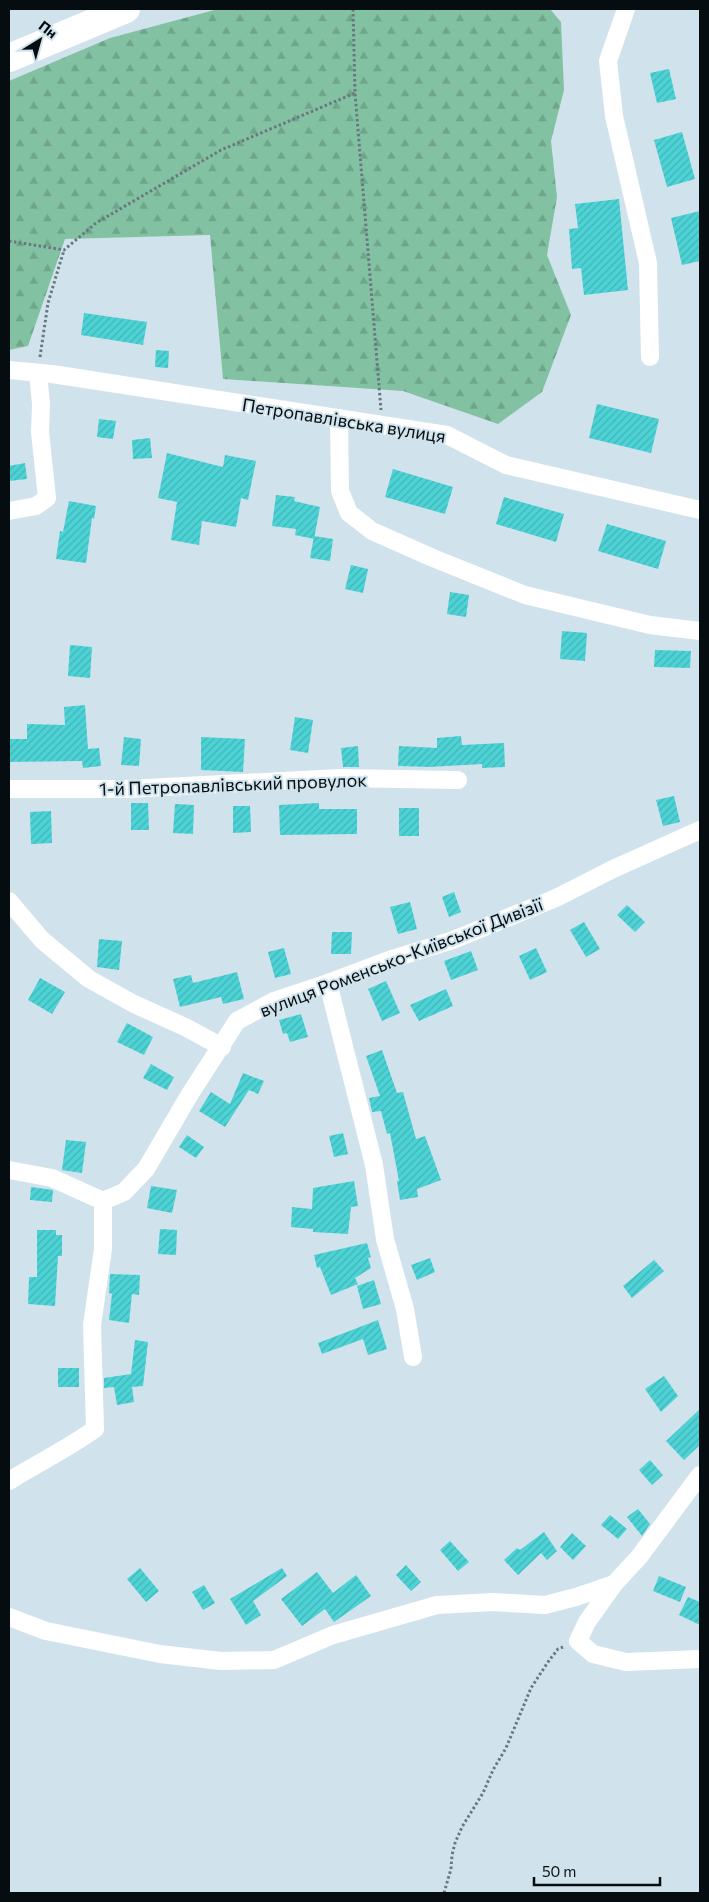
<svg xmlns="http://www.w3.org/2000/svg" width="709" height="1902" viewBox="0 0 709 1902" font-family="Commissioner,sans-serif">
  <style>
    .forest { fill: url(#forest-firs) }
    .building { fill: url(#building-hatch) }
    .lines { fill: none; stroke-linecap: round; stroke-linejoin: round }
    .path { stroke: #6a777d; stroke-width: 3; stroke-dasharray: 2.5 2.5; stroke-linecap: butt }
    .street { stroke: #fff; stroke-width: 18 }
    .primary { stroke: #fff; stroke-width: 28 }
    .labels { text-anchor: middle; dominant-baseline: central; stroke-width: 4; stroke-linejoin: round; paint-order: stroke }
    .street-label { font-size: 18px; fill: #060d10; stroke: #d0e3ed }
  </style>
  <defs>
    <pattern id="forest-firs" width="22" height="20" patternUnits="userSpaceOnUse" patternTransform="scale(1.25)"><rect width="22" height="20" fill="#82c2a3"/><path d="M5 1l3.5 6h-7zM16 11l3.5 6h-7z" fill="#6fa68b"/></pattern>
    <pattern id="building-hatch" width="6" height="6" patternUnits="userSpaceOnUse" patternTransform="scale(1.25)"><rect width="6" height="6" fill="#4dd3d5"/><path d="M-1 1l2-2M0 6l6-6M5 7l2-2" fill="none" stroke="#42b4b6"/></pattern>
  </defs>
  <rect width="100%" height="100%" fill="#d0e3ed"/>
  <!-- forest -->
  <polygon class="forest" points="218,9 550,9 561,22 564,90 551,141 557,197 547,255 571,315 542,392 498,424 403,391 223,379 210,235 65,239 28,346 9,350 9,81 110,38"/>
  <!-- building -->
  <g class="building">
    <polygon points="669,69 676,99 657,103 650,73"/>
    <polygon points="682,132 695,179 667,187 654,140"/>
    <polygon points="619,199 628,290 584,295 581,268 572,269 569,229 578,228 575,204"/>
    <polygon points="700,211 700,261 682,265 671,218"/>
    <polygon points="84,313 147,322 143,345 81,335"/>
    <polygon points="156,350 169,351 168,368 155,367"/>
    <polygon points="597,404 659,419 651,453 589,438"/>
    <polygon points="99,419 116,421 113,439 97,437"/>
    <polygon points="150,438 152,458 133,459 132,440"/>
    <polygon points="167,453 223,467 225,455 256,461 248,500 241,498 236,527 202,521 199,545 171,540 177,502 158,498"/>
    <polygon points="25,463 27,479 9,481 9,466"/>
    <polygon points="393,469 453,487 445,514 385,497"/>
    <polygon points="276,495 295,497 294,501 320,507 314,539 295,535 296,529 272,526"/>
    <polygon points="504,497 564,514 556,542 496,524"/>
    <polygon points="69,501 96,506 94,519 92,518 86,563 56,559 60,531 63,532"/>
    <polygon points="607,524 666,541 658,569 598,551"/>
    <polygon points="314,536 333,539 330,561 310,558"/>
    <polygon points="351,565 368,569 363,593 345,589"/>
    <polygon points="450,592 469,595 466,617 447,614"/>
    <polygon points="562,631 587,633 585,661 560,659"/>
    <polygon points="70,645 92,647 90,678 68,676"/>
    <polygon points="655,650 691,651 690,668 654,667"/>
    <polygon points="85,705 88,749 99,748 101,766 83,768 82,761 9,762 9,739 27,739 27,724 65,725 64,707"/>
    <polygon points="295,717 313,720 308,753 290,750"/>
    <polygon points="461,736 462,745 504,743 505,767 482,768 482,764 429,767 398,766 399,746 437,748 437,738"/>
    <polygon points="124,737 141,739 139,766 121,765"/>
    <polygon points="201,737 245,739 243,772 201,770"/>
    <polygon points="358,746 359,767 343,767 341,748"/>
    <polygon points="674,796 680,822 663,826 656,800"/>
    <polygon points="131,803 148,803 149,830 131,830"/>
    <polygon points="319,803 319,809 357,809 357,834 280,835 279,805"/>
    <polygon points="175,804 194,805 193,834 173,833"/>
    <polygon points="233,806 250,806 251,832 233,833"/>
    <rect x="399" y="808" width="20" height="28"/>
    <polygon points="51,811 52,843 31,844 30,812"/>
    <polygon points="454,892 461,912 449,917 442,897"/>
    <polygon points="410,902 417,929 398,934 390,907"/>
    <polygon points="627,905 645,922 635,932 617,915"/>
    <polygon points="584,922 600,949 586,957 570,930"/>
    <polygon points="332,932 352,932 351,954 331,954"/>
    <polygon points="99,939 122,941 119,970 97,967"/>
    <polygon points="284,948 291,974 275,978 268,952"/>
    <polygon points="536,948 547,972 530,980 519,956"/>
    <polygon points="471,951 478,970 451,980 444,961"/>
    <polygon points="237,972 244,999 223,1004 221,997 180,1007 173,979 191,975 193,983"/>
    <polygon points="40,978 65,992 52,1014 28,1000"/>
    <polygon points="386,981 400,1013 382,1021 368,989"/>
    <polygon points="446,989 453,1006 419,1021 410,1005"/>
    <polygon points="301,1014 308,1037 290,1042 287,1033 283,1034 279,1020"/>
    <polygon points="127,1023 153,1037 144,1055 117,1042"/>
    <polygon points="382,1050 397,1093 403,1092 416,1139 425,1136 441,1180 417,1189 418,1197 400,1200 397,1181 399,1181 390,1133 387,1134 381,1111 372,1112 369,1098 380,1096 366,1056"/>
    <polygon points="151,1064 174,1077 167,1090 143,1078"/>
    <polygon points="243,1073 264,1081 258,1094 249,1090 225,1127 199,1111 211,1092 230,1104"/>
    <polygon points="343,1133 348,1154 334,1157 329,1136"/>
    <polygon points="187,1135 204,1147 196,1158 179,1147"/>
    <polygon points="66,1140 86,1142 82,1173 62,1170"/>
    <polygon points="354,1181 358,1206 351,1207 348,1234 313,1232 313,1229 291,1227 292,1207 312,1209 313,1188"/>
    <polygon points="151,1186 177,1190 172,1213 147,1208"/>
    <polygon points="31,1187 53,1190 52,1202 30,1200"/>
    <polygon points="160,1229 177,1230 176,1255 158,1254"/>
    <polygon points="37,1230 56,1230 56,1235 62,1235 62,1256 58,1256 55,1306 28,1304 29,1277 37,1277"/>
    <polygon points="367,1243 371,1257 368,1258 371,1268 355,1278 358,1284 331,1295 320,1267 317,1268 314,1255"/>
    <polygon points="430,1258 435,1272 417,1280 411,1265"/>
    <polygon points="654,1260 664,1271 632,1298 623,1286"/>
    <polygon points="110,1274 140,1275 139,1295 132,1294 129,1323 109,1320 112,1294 109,1293"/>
    <polygon points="374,1280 381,1304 363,1309 357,1286"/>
    <polygon points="378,1320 387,1349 368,1355 363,1339 322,1354 318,1343"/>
    <polygon points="135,1340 148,1342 143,1386 132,1387 134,1402 117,1405 114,1387 104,1388 104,1378 131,1374"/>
    <rect x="58" y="1368" width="21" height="19"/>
    <polygon points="664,1376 678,1396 661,1412 645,1389"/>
    <polygon points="700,1409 700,1445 684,1460 666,1441"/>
    <polygon points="650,1460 663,1475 652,1485 639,1470"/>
    <polygon points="638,1509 650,1524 642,1536 627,1517"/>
    <polygon points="610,1515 627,1529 618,1539 601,1525"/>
    <polygon points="544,1532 557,1551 547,1560 541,1553 518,1575 504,1560 517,1548 520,1550"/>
    <polygon points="572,1533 586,1546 573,1560 560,1547"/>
    <polygon points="450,1541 469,1562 458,1571 440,1550"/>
    <polygon points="406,1565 421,1582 411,1591 396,1575"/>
    <polygon points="140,1568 159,1591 146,1602 127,1579"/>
    <polygon points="282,1568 287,1576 253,1601 261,1615 246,1625 230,1599"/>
    <polygon points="317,1572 333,1593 356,1575 371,1596 334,1622 325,1609 302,1626 281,1599"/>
    <polygon points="659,1576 686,1587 680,1602 653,1591"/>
    <polygon points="204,1585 215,1603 203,1610 192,1592"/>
    <polygon points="688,1597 700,1602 700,1625 679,1615"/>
  </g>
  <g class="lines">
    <!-- path -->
    <g class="path">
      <polyline points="353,9 355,93 381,410"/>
      <polyline points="9,241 64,250 96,223 221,150 355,93"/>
      <polyline points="40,357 48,303 64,250"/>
      <polyline points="444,1893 451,1869 452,1855 455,1843 462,1827 483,1793 493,1770 506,1748 531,1688 548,1662 558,1649 563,1647"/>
    </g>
    <!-- street -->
    <g class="street">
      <polyline points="626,9 608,61 614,116 648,263 650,357"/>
      <polyline points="9,370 52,374 447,435 506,465 700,510"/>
      <polyline points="339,418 340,491 349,513 372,531 433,558 525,595 650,625 700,631"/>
      <polyline points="9,511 36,506 47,498 40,432 41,404 38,373"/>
      <polyline points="9,789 127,789 339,778 458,780"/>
      <polyline points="9,901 42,940 89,979 134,1004 185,1027 222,1047"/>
      <polyline points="328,983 374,1165 385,1239 405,1309 413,1357"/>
      <polyline points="9,1170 52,1178 103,1201 124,1192 146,1169 190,1094 237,1021 274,1001 328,983 392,959 453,940 556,898 613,869 700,830"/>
      <polyline points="700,1475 639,1557 614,1584 587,1622 578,1641 593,1654 626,1662 700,1659"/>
      <path d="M9,1481C38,1463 67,1449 95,1429L92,1325L103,1249V1201"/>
      <polyline points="9,1617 46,1631 160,1654 221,1661 274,1660 333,1635 437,1605 493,1602 545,1605 576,1597 614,1584"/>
    </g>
    <!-- primary -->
    <polyline class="primary" points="9,58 126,9"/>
  </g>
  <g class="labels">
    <!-- street labels -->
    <g class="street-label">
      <text transform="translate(344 420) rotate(9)">Петропавлівська вулиця</text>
      <text transform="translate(233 784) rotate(-2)">1-й Петропавлівський провулок</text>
      <text transform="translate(401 957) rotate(-21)">вулиця Роменсько-Київської Дивізії</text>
    </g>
  </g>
  <!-- border -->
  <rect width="709" height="1902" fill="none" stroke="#060d10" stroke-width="20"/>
  <!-- north arrow -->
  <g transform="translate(40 40) rotate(37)" stroke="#d0e3ed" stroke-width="4" paint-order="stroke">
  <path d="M0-4L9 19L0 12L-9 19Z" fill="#060d10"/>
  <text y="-8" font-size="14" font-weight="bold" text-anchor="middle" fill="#060d10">Пн</text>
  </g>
  <!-- scale -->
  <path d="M534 1877v8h126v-8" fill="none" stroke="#060d10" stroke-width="2.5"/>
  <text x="542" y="1877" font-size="15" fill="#060d10" stroke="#d0e3ed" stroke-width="4" paint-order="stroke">50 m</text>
</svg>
